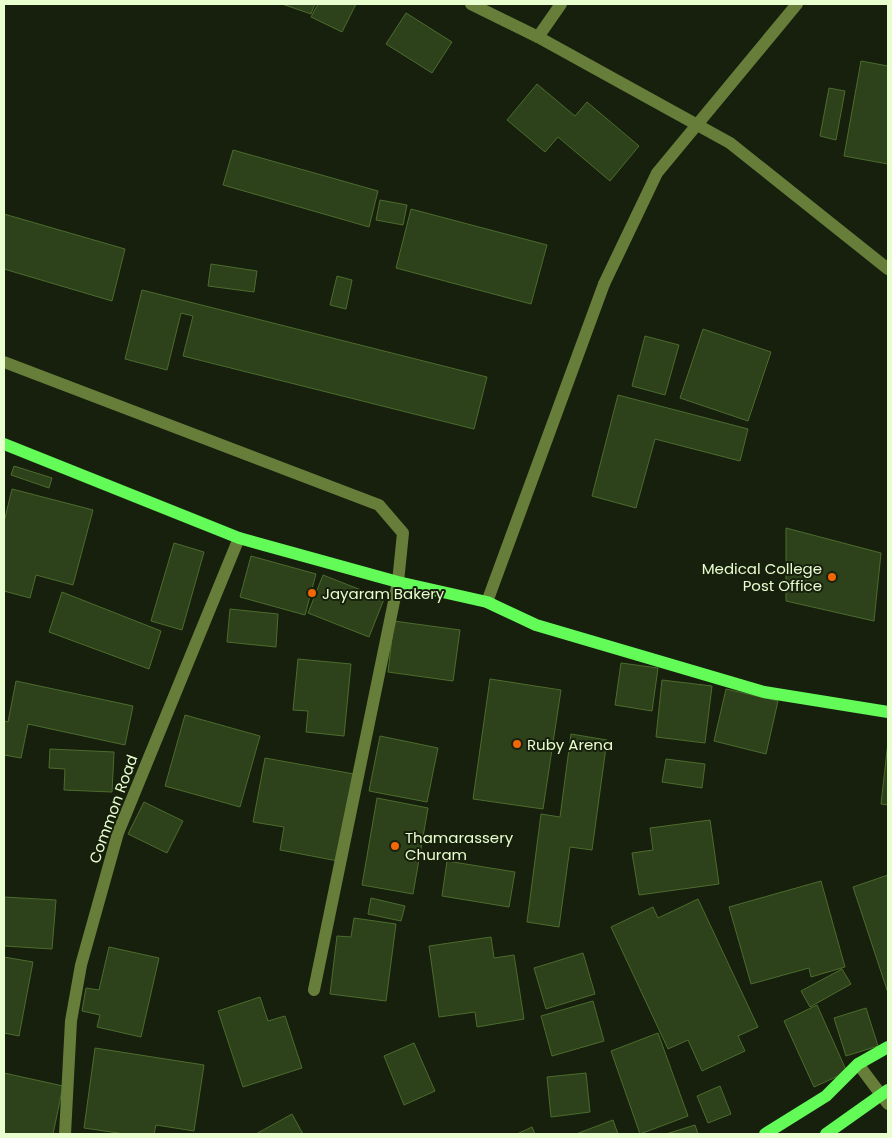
<svg xmlns="http://www.w3.org/2000/svg" width="892" height="1138" viewBox="0 0 892 1138" font-family="Poppins,sans-serif">
  <style>
    .building { fill: #2d411a; stroke: #4c6c2d }
    .lines { fill: none; stroke-linecap: round; stroke-linejoin: round }
    .minor { stroke: #667e3a; stroke-width: 12 }
    .major { stroke: #62fb58; stroke-width: 12 }
    .minor-bridge { stroke: #667e3a; stroke-width: 12 }
    .poi-dot { fill: #f16706; stroke: #17200d; stroke-width: 2 }
    .labels { text-anchor: middle; dominant-baseline: central; stroke-width: 4; stroke-linejoin: round; paint-order: stroke }
    .poi-label { font-size: 15px; fill: #e9fece; stroke: #17200d; text-anchor: start }
    .street-label { font-size: 15px; fill: #e9fece; stroke: #17200d }
  </style>
  <rect width="100%" height="100%" fill="#17200d"/>
  <!-- building -->
  <g class="building">
    <polygon points="282,4 315,4 311,14"/>
    <polygon points="318,4 356,4 342,32 311,17"/>
    <polygon points="406,13 452,42 432,73 386,44"/>
    <polygon points="861,61 888,66 888,164 844,156"/>
    <polygon points="537,84 575,116 587,102 639,146 610,181 558,137 545,152 507,120"/>
    <polygon points="829,88 845,91 836,140 820,136"/>
    <polygon points="233,150 378,191 369,227 223,185"/>
    <polygon points="380,200 407,205 403,225 376,220"/>
    <polygon points="411,209 547,245 531,304 396,268"/>
    <polygon points="4,214 125,249 112,301 4,269"/>
    <polygon points="211,264 257,271 254,292 208,286"/>
    <polygon points="337,276 352,280 346,309 330,305"/>
    <polygon points="142,290 487,377 474,429 183,356 193,316 181,313 167,370 125,359"/>
    <polygon points="703,329 771,352 748,421 680,398"/>
    <polygon points="645,336 679,345 665,395 632,386"/>
    <polygon points="618,395 748,429 740,461 655,439 636,508 592,496"/>
    <polygon points="14,466 52,478 49,488 11,475"/>
    <polygon points="12,489 93,510 73,585 36,575 30,598 4,591 4,522"/>
    <polygon points="786,528 881,553 874,621 786,601"/>
    <polygon points="174,543 204,552 182,630 151,621"/>
    <polygon points="251,556 316,574 305,615 240,597"/>
    <polygon points="323,575 384,599 369,637 308,613"/>
    <polygon points="62,592 161,631 149,669 49,632"/>
    <polygon points="230,609 278,614 276,647 227,642"/>
    <polygon points="394,621 460,630 453,681 388,672"/>
    <polygon points="298,659 351,664 344,736 306,732 308,711 293,710"/>
    <polygon points="621,663 658,668 652,711 615,705"/>
    <polygon points="490,679 561,690 543,809 473,799"/>
    <polygon points="662,680 712,686 705,743 656,737"/>
    <polygon points="16,681 133,706 125,745 28,724 21,758 4,755 4,721 8,722"/>
    <polygon points="726,689 778,701 766,754 714,741"/>
    <polygon points="185,715 260,736 240,807 165,786"/>
    <polygon points="571,734 607,740 592,850 570,847 559,927 527,922 541,814 560,817"/>
    <polygon points="380,736 438,748 427,802 369,791"/>
    <polygon points="888,742 888,805 881,804"/>
    <polygon points="50,749 114,752 112,792 64,790 65,769 49,768"/>
    <polygon points="265,758 354,774 338,861 280,850 284,827 253,822"/>
    <polygon points="666,759 705,764 702,788 662,782"/>
    <polygon points="377,798 428,808 413,894 362,885"/>
    <polygon points="144,802 183,821 167,853 128,834"/>
    <polygon points="710,820 719,884 639,895 632,853 653,850 650,828"/>
    <polygon points="447,861 515,872 509,907 442,896"/>
    <polygon points="888,875 888,993 853,887"/>
    <polygon points="821,881 845,967 811,977 809,968 751,984 729,907"/>
    <polygon points="4,897 56,900 52,949 4,946"/>
    <polygon points="371,898 405,906 401,921 368,914"/>
    <polygon points="698,899 758,1027 738,1036 745,1051 702,1071 688,1040 668,1049 611,927 653,907 658,918"/>
    <polygon points="354,918 396,924 386,1001 330,994 337,936 351,937"/>
    <polygon points="491,937 494,958 514,955 524,1019 477,1027 475,1012 439,1017 429,946"/>
    <polygon points="109,947 159,958 141,1037 97,1027 100,1015 82,1011 86,988 99,990"/>
    <polygon points="583,953 595,994 546,1009 534,968"/>
    <polygon points="4,957 33,962 19,1036 4,1033"/>
    <polygon points="842,969 851,984 810,1007 801,991"/>
    <polygon points="260,997 268,1021 285,1016 302,1068 243,1087 218,1011"/>
    <polygon points="593,1001 604,1041 552,1056 541,1016"/>
    <polygon points="817,1005 847,1072 814,1087 784,1021"/>
    <polygon points="866,1008 878,1046 846,1056 834,1018"/>
    <polygon points="658,1033 688,1116 640,1134 611,1051"/>
    <polygon points="414,1043 435,1091 404,1105 384,1056"/>
    <polygon points="95,1048 204,1065 194,1131 156,1125 154,1134 125,1134 84,1128"/>
    <polygon points="4,1073 63,1086 53,1134 4,1134"/>
    <polygon points="586,1073 590,1112 551,1117 547,1077"/>
    <polygon points="720,1086 731,1114 708,1123 697,1096"/>
    <polygon points="292,1114 303,1134 256,1134"/>
    <polygon points="613,1120 618,1134 576,1134"/>
    <polygon points="695,1125 698,1134 666,1134"/>
    <polygon points="532,1127 535,1134 517,1134"/>
  </g>
  <g class="lines">
    <!-- minor -->
    <g class="minor">
      <polyline points="471,4 538,37 730,143 888,269"/>
      <polyline points="538,37 561,4"/>
      <polyline points="4,362 379,505 403,533 398,582 314,990"/>
      <polyline points="487,602 604,284"/>
      <polyline points="858,1064 888,1104"/>
      <polyline points="65,1134 71,1021 81,965 118,833 239,538"/>
    </g>
    <!-- major -->
    <g class="major">
      <polyline points="4,444 239,538 398,582 487,602 536,625 764,692 888,712"/>
      <polyline points="765,1134 826,1096 858,1064 888,1047"/>
      <polyline points="826,1134 888,1090"/>
    </g>
    <!-- minor-bridge -->
    <polyline class="minor-bridge" points="604,284 657,173 797,4"/>
  </g>
  <!-- markers -->
  <g class="poi-dot">
    <circle cx="832" cy="577" r="5"/>
    <circle cx="312" cy="593" r="5"/>
    <circle cx="517" cy="744" r="5"/>
    <circle cx="395" cy="846" r="5"/>
  </g>
  <g class="labels">
    <!-- poi labels -->
    <g class="poi-label">
      <text x="822" y="568" text-anchor="end">Medical College<tspan x="822" dy="17">Post Office</tspan></text>
      <text x="322" y="593">Jayaram Bakery</text>
      <text x="527" y="744">Ruby Arena</text>
      <text x="405" y="837">Thamarassery<tspan x="405" dy="17">Churam</tspan></text>
    </g>
    <!-- street labels -->
    <g class="street-label">
      <text transform="translate(113 809) rotate(-70)">Common Road</text>
    </g>
  </g>
  <!-- border -->
  <rect width="892" height="1138" fill="none" stroke="#e9fece" stroke-width="10"/>
</svg>
